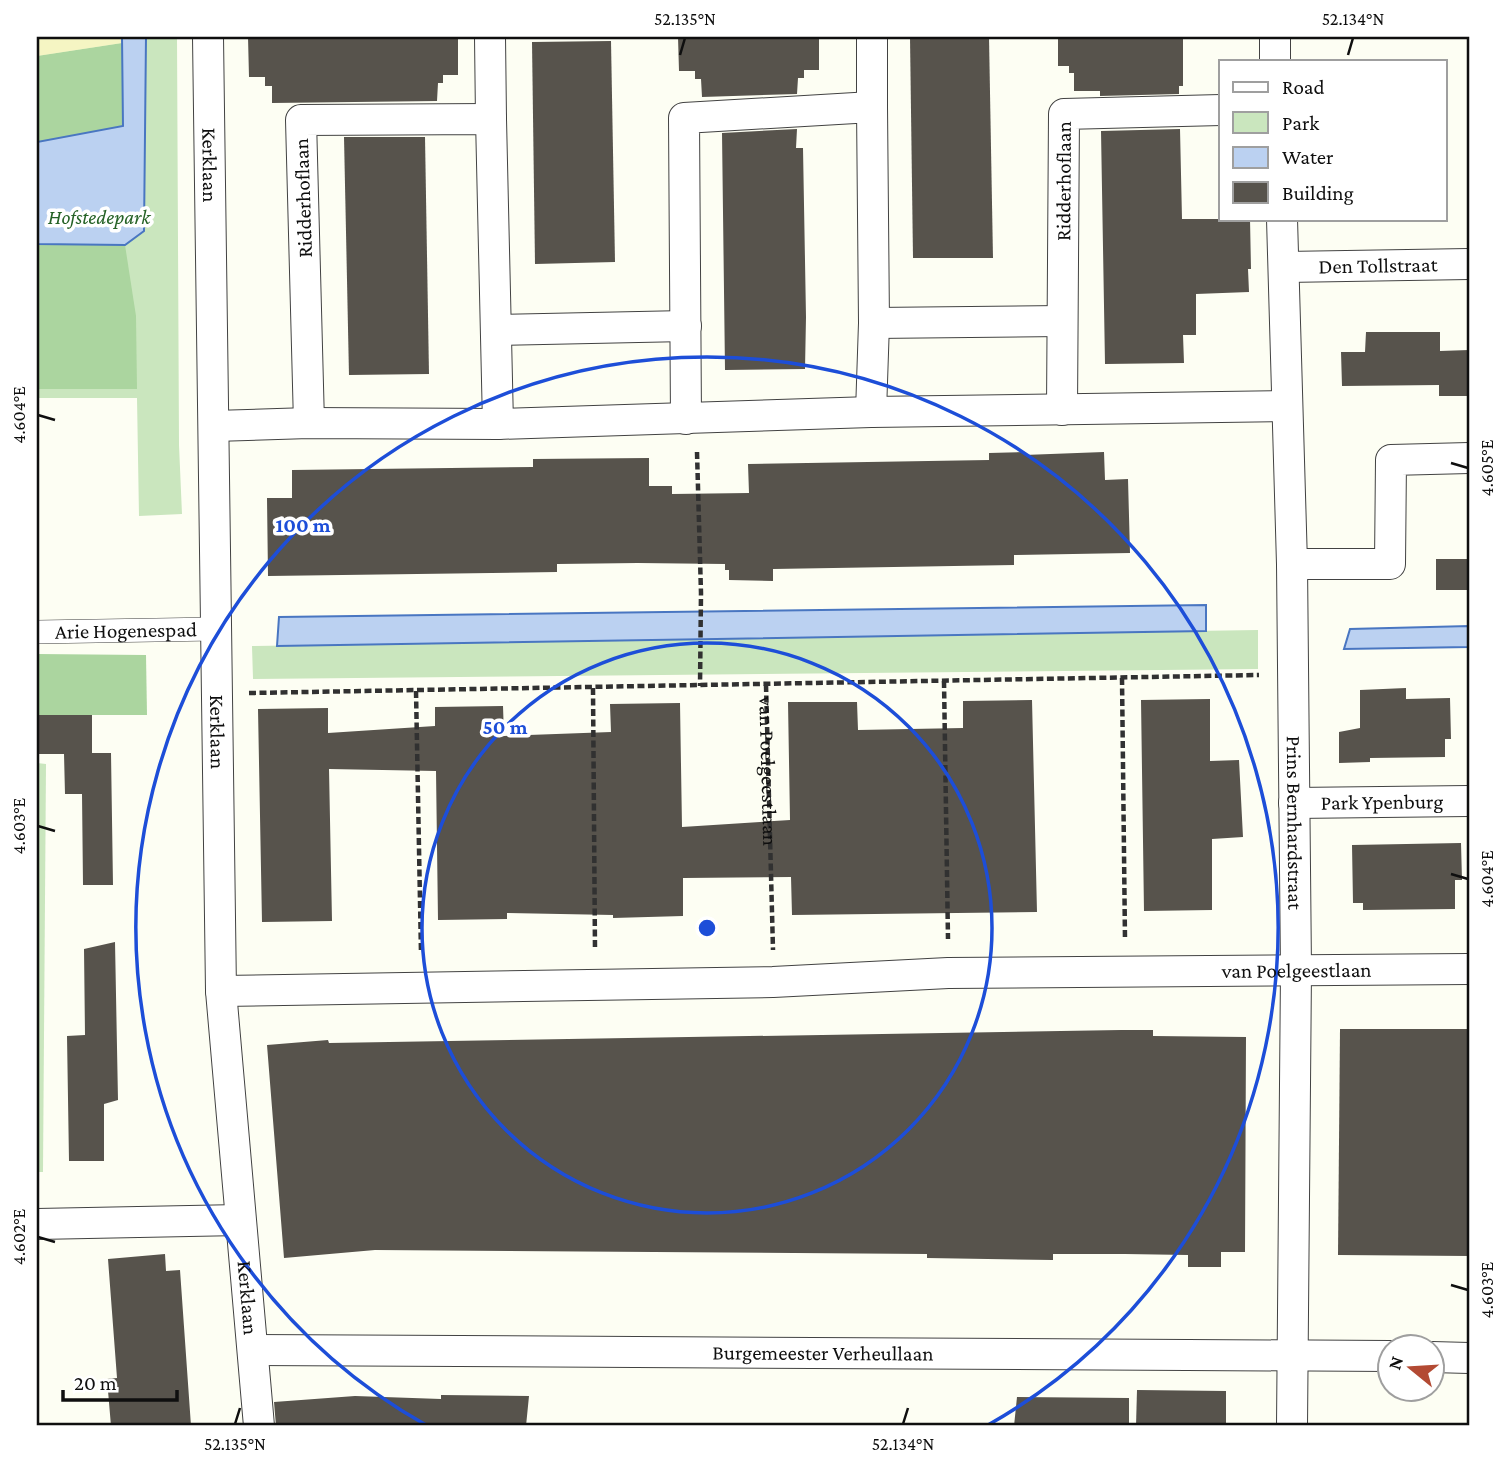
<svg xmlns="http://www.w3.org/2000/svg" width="1506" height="1463" viewBox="0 0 1506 1463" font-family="'Crimson Pro',serif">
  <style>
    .green { fill: #cae6be }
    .forest { fill: #abd59f }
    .sand { fill: #f5f5c3 }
    .water { fill: #bbd1f1; stroke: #4976c1; stroke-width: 2 }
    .building { fill: #57534c }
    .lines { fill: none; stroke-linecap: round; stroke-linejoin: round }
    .pedestrian-casing { stroke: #424242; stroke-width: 24 }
    .minor-casing { stroke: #424242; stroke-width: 32 }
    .path { stroke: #313131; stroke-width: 4.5; stroke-dasharray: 7 3.5; stroke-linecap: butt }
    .pedestrian { stroke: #fff; stroke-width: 23 }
    .minor { stroke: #fff; stroke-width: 30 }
    .ticks { fill: none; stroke: #0f0f0f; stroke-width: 2.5 }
    .ring { fill: none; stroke: #1d4ed8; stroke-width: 3.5 }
    .labels { text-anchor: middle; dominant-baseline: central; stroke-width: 7; stroke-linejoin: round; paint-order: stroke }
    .street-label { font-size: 21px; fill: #0f0f0f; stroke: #fff }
    .park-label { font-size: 21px; font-style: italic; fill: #256226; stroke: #fff }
    .centre { fill: #1d4ed8; stroke: #fff; stroke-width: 3.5 }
    .ring-label { font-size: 21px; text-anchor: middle; font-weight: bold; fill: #1d4ed8; stroke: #fff; stroke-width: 7; stroke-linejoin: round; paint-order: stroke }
    .neatline { fill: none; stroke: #0f0f0f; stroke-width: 2.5 }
    .ticks-label { font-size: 18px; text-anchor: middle; fill: #0f0f0f }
  </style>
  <rect width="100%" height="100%" fill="#fdfef3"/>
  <!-- green -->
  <g class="green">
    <polygon points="37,37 177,37 179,445 182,514 139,516 137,398 37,398"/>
    <polygon points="1258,630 1258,669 253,679 252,646"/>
    <polygon points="37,763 46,764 43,1172 37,1172"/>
  </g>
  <!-- forest -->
  <g class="forest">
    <polygon points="122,43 123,126 37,142 37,56"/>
    <polygon points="37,244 125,245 136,316 137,389 37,389"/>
    <polygon points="37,654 146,655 147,715 37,715"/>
  </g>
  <!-- sand -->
  <polygon class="sand" points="37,37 122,37 122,43 37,56"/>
  <!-- water -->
  <g class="water">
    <polygon points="122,37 146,37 144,231 125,245 37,244 37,142 123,126"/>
    <polygon points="1206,605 1206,631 277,646 279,617"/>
    <polygon points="1469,626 1469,647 1344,649 1350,629"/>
  </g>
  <!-- building -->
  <g class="building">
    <polygon points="248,37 458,37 458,75 443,75 443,83 438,83 437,101 272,103 272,86 265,86 265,77 249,77"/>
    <polygon points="678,37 819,37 819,70 804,70 804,78 798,78 797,94 702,97 701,79 695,79 695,71 679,71"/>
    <polygon points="910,37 989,37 993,258 913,258"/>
    <polygon points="1058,37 1183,37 1183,86 1179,86 1179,94 1100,96 1100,91 1074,91 1074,73 1069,73 1069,66 1058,66"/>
    <polygon points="611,41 615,262 535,264 532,42"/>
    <polygon points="797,129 796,148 803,148 806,317 805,369 725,370 722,133"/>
    <polygon points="1180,129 1182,219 1250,219 1251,269 1248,269 1249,292 1196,294 1196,335 1183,335 1184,363 1105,364 1101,131"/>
    <polygon points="344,137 425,137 429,374 349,375"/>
    <polygon points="1366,332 1440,332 1440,351 1469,350 1469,396 1439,396 1439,385 1342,386 1341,352 1365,352"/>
    <polygon points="1024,452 1024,455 1104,452 1105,480 1128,479 1130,553 1014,555 1014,565 773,569 773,581 729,580 729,570 725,570 725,564 638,563 557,564 557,572 268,576 267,498 292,498 292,470 533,467 533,459 649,458 649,486 672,486 672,494 749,493 748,464 989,460 989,453"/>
    <rect x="1436" y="559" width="33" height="31"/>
    <polygon points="1406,688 1406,699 1450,698 1451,739 1445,739 1445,757 1370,758 1370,762 1339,763 1339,732 1360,728 1360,690"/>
    <polygon points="1210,699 1210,761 1239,760 1243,837 1212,839 1212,910 1144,911 1141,700"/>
    <polygon points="1032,700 1037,912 792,915 791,877 683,878 683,916 613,918 613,915 507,913 507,919 438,920 436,771 329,769 332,921 262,922 258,709 328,708 328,733 435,726 435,707 503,706 504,736 611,732 610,704 680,703 682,827 790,820 788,702 857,702 858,730 963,728 963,701"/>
    <polygon points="37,715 92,715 92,753 111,753 113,885 83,885 82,794 65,794 64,754 37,754"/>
    <polygon points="1461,843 1462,880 1455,880 1455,909 1363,910 1363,903 1353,903 1352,845"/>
    <polygon points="115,942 118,1100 104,1104 104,1161 69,1161 67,1036 85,1035 84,949"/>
    <polygon points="1340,1029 1469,1029 1469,1256 1338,1255"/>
    <polygon points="1121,1030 1153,1030 1153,1036 1246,1037 1245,1252 1221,1252 1221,1267 1188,1267 1188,1255 1125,1254 1053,1254 1053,1260 927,1258 927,1254 375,1250 284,1258 267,1045 328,1040 329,1043"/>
    <polygon points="165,1254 166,1271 180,1270 191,1426 111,1426 107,1379 117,1378 108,1259"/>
    <polygon points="1137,1390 1226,1391 1226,1426 1136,1426"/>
    <polygon points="441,1395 529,1396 526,1426 276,1426 274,1402 355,1396 441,1399"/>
    <polygon points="1017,1397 1129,1398 1129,1426 1014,1426"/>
  </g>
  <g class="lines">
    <defs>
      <g id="pedestrian">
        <path id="s2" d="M37,632L215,629"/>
      </g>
      <g id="minor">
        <path id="s3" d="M208,37L221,991L259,1426"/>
        <polyline points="490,37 491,119"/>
        <polyline points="1275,61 1275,37"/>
        <polyline points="872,107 872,37"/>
        <path id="s4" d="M1282,219L1292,564L1296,970L1292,1426"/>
        <path id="s5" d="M1285,267L1469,264"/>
        <polyline points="874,323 1062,321"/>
        <polyline points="496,330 686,326"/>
        <path id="s6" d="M1062,410L1064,114L1221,110"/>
        <polyline points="686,419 684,118 872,107 874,323 871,412"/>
        <polyline points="309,423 301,120 491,119 498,424"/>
        <polyline points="214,426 309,423 498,424 871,412 1287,406"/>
        <polyline points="1292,564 1390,564 1391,460 1469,458"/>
        <path id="s7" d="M1294,803L1469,801"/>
        <path id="s8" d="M221,991L773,982L948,973L1469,969"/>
        <polyline points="37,1224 240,1220"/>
        <path id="s9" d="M254,1350L1390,1356"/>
        <polyline points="1432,1357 1469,1358"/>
      </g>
    </defs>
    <!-- pedestrian casing -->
    <use href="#pedestrian" class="pedestrian-casing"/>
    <!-- minor casing -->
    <use href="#minor" class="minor-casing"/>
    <!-- path -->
    <g class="path">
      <polyline points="697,452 701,593 700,686"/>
      <polyline points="1122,678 1125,940"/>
      <polyline points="944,681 948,939"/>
      <path id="s1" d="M766,685L773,950"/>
      <polyline points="593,688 595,950"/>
      <polyline points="416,691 421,953"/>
      <polyline points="249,693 1259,675"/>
    </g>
    <!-- pedestrian -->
    <use href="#pedestrian" class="pedestrian"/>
    <!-- minor -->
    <use href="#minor" class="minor"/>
  </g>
  <!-- ticks -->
  <path class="ticks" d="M680,55L685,38M1348,55L1353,38M38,415L55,420M1451,463L1468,468M38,826L55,831M1451,874L1468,879M38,1237L55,1242M1451,1285L1468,1290M235,1424L240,1408M903,1424L908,1408"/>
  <!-- distance rings -->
  <g class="ring">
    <circle cx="707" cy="928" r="285"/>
    <path d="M426 1425A571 571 0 1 1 988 1425"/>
  </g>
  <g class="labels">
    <!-- street labels -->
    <g class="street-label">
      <text stroke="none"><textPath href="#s3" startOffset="128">Kerklaan</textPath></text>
      <text stroke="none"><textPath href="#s6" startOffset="229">Ridderhoflaan</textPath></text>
      <text transform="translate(303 198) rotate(-92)">Ridderhoflaan</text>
      <text stroke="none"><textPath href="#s5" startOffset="93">Den Tollstraat</textPath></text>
      <text stroke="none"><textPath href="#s2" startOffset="89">Arie Hogenespad</textPath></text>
      <text stroke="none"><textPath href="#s3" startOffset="695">Kerklaan</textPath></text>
      <text stroke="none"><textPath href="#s1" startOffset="86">van Poelgeestlaan</textPath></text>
      <text stroke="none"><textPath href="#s7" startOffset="88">Park Ypenburg</textPath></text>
      <text stroke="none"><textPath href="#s4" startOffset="604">Prins Bernhardstraat</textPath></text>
      <text stroke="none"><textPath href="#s8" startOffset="1076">van Poelgeestlaan</textPath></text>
      <text stroke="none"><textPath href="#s3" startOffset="1262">Kerklaan</textPath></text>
      <text stroke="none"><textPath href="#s9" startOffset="569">Burgemeester Verheullaan</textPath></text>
    </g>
    <!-- park labels -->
    <g class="park-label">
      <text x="99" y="217">Hofstedepark</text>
    </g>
  </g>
  <circle cx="707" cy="928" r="10" class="centre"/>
  <g class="ring-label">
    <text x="303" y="532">100 m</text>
    <text x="505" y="734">50 m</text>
  </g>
  <!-- border -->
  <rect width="1506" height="1463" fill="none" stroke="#ffffff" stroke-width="77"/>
  <!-- legend -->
  <rect x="1219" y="60" width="228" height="161" fill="#ffffff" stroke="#9f9f9f" stroke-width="2"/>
  <rect x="1233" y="82" width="35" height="10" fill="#ffffff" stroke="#9f9f9f" stroke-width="2"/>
  <text x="1282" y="94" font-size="21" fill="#0f0f0f">Road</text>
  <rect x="1233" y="112" width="35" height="21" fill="#cae6be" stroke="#9f9f9f" stroke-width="2"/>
  <text x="1282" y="130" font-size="21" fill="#0f0f0f">Park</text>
  <rect x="1233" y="147" width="35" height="21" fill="#bbd1f1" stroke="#9f9f9f" stroke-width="2"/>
  <text x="1282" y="164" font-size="21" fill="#0f0f0f">Water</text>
  <rect x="1233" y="182" width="35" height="21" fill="#57534c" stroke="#9f9f9f" stroke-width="2"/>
  <text x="1282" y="200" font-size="21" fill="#0f0f0f">Building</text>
  <!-- north arrow -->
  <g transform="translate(1411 1368) rotate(288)"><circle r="33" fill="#ffffff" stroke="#9f9f9f" stroke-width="2"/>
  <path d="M0-5L12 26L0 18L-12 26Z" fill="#b34a33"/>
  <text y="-10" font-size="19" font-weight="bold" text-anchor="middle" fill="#0f0f0f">N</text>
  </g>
  <!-- scale -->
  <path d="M63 1390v10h114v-10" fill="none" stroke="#0f0f0f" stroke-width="3.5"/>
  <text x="74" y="1390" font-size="21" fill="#0f0f0f" stroke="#ffffff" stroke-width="5" paint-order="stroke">20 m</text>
  <rect x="38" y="38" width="1430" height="1386" class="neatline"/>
  <g class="ticks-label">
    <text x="685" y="25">52.135°N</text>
    <text x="1353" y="25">52.134°N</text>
    <text transform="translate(19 415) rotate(-90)" y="6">4.604°E</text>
    <text transform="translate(1487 468) rotate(-90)" y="6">4.605°E</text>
    <text transform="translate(19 826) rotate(-90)" y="6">4.603°E</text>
    <text transform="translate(1487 879) rotate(-90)" y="6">4.604°E</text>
    <text transform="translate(19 1237) rotate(-90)" y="6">4.602°E</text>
    <text transform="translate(1487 1290) rotate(-90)" y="6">4.603°E</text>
    <text x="235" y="1450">52.135°N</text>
    <text x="903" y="1450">52.134°N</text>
  </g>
</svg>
